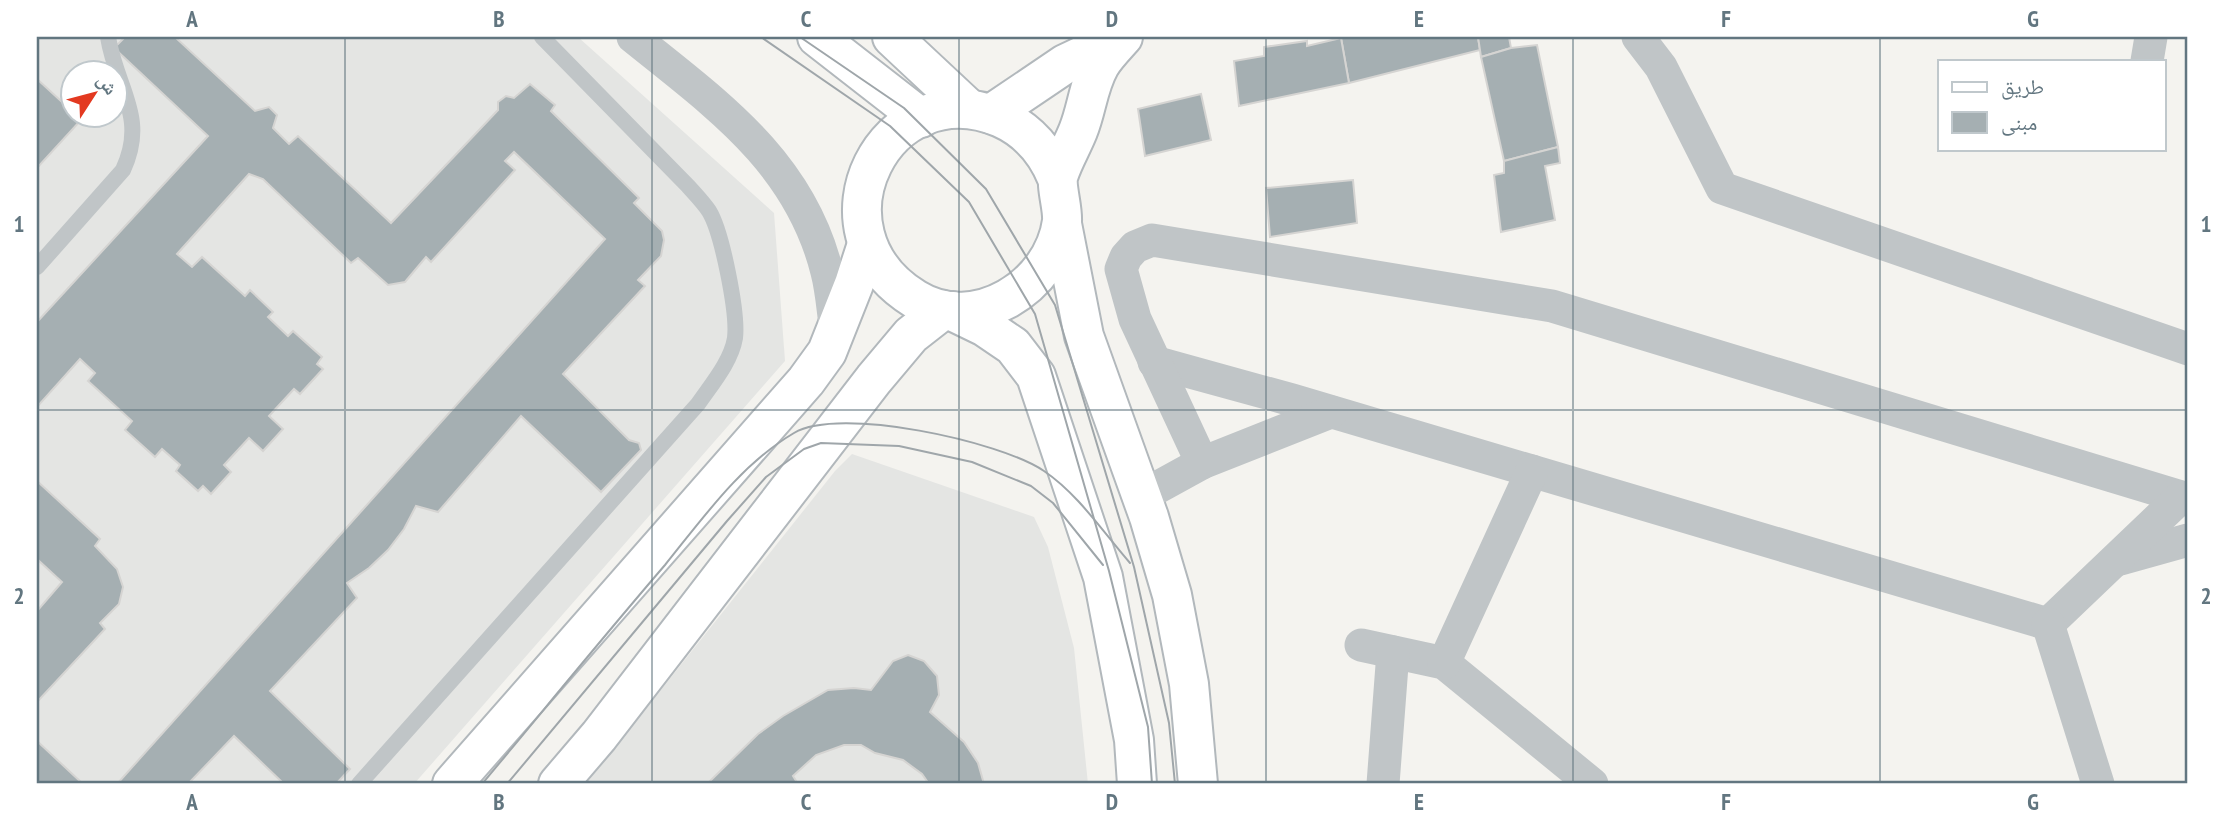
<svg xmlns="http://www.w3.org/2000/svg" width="2225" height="821" viewBox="0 0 2225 821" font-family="'PT Sans Narrow','Noto Naskh Arabic',sans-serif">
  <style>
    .built { fill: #e4e5e3; fill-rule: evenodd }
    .building { fill: #a5afb2; stroke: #d5d4d2; stroke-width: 2 }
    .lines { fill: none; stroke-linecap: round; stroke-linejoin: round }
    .secondary-casing { stroke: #b2b8bc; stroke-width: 42 }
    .lane { stroke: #c0c5c7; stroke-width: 16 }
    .street { stroke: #c0c5c7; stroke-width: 33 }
    .secondary { stroke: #fff; stroke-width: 38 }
    .tram { stroke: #9fa6aa; stroke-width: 2 }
    .grid { fill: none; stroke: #627680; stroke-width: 2; stroke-opacity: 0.55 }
    .neatline { fill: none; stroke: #627680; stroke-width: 2.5 }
    .grid-label { font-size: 23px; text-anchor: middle; font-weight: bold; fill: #627680 }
  </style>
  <rect width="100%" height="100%" fill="#f4f3ef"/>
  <!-- built -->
  <g class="built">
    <path d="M37,37H578L774,213L785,361L414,784H37ZM74,74H116V116H74Z"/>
    <polygon points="852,454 1034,517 1048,547 1074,648 1088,784 586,784 835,471"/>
  </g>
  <!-- building -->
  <g class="building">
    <polygon points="125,37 175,37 255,111 269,107 277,115 273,128 289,144 298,136 391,223 498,110 498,102 506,96 514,98 530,84 555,105 551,111 639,198 634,203 662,231 664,240 661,256 638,280 645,286 563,374 629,440 639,443 641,450 601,492 521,416 438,512 416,506 404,529 388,550 369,568 347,583 357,598 270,691 350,769 336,784 284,784 234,736 188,784 117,784 605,239 514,152 505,161 515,170 431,262 426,257 405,282 388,285 358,258 351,263 263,179 249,174 177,254 192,267 202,257 245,296 250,290 273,312 268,317 288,336 293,331 322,357 317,364 323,369 300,394 294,389 269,416 283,429 263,451 249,438 224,465 231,472 211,494 203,486 198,491 176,471 180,465 162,449 155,457 125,430 132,421 88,381 95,373 80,359 37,407 37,322 208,136 114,48"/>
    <polygon points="1349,37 1478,37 1480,50 1349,83 1341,38"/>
    <polygon points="1478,37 1509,37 1511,48 1481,57"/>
    <polygon points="1341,38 1349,83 1239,106 1234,61 1264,56 1264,47 1307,41 1307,46"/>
    <polygon points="1537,45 1558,147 1504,161 1481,57 1511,48"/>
    <polygon points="37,79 74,113 74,116 81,120 37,168"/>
    <polygon points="1201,94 1211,140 1145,156 1138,109"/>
    <polygon points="1558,147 1560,163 1545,166 1555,220 1501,232 1494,175 1504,173 1504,161"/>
    <polygon points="1353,180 1357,223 1270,237 1266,188"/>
    <polygon points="37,481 100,539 95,546 117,569 123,587 119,604 100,623 105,629 37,702 37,611 62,582 37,559"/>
    <polygon points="908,655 924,661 937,676 939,695 930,712 964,742 978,763 984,784 929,784 922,774 903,760 875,753 861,745 844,745 816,755 793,776 798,784 707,784 758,734 783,716 828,690 854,688 871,690 893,661"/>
    <polygon points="37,741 83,784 37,784"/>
  </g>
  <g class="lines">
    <defs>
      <g id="secondary">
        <polyline points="817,37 921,118"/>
        <polyline points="892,37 969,109"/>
        <polyline points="991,114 1065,64 1120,38"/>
        <path d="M1057,178C1046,151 1028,130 1001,118C886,69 803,230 915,299C975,336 1053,287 1062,221C1063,207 1055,185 1059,174C1064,159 1072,146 1078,131C1087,109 1088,86 1100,65C1106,55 1115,46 1123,37"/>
        <polyline points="1062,224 1084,336 1149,517 1172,595 1189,684 1198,784"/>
        <polyline points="952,311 985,327 1013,346 1036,376 1103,577 1134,740 1137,784"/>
        <polyline points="452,784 806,381 827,352 854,284 867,244"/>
        <polyline points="558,784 599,736 874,379 911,335 943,310"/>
      </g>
    </defs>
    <!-- secondary casing -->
    <use href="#secondary" class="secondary-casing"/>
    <!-- lane -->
    <g class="lane">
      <path d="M37,267L123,170C148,117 116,88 108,37"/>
      <path d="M359,784L698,404C711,385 731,362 735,338C738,313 722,232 709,211C703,202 695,194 688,186L542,37"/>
    </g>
    <!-- street -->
    <g class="street">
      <path d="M633,37C716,104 800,162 827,272C832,291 833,312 836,331"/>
      <polyline points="1638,37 1661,67 1722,188 2188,349"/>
      <polyline points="2147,61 2151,37"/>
      <polyline points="1154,362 1292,400 2048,624"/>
      <polyline points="1202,463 1135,319 1121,269 1126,257 1135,247 1152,240 1552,306 2188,499"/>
      <polyline points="1142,496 1202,463 1331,412"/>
      <polyline points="2120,559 2188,540"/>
      <polyline points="2048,624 2181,497"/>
      <polyline points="2048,624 2098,784"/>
      <polyline points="1361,645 1444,663 1592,784"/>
      <polyline points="1444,663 1532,471"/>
      <polyline points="1383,784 1393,652"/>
    </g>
    <!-- secondary -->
    <use href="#secondary" class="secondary"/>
    <!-- tram -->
    <g class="tram">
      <polyline points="761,37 890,126 969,202 1035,314 1109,571 1148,727 1152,784"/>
      <polyline points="800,37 904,108 986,189 1055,305 1134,567 1169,723 1175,784"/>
      <path d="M482,784C543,711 603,637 665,565C703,518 741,464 794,433C839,406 1000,441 1044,471C1078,494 1103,532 1130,563"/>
      <polyline points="507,784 727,521 766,477 804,449 821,443 899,446 972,462 1031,486 1053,503 1103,565"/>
    </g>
  </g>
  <!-- grid -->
  <path class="grid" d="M345,37V784M652,37V784M959,37V784M1266,37V784M1573,37V784M1880,37V784M37,410H2188"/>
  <!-- border -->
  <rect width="2225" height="821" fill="none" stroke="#ffffff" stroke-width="77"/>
  <!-- legend -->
  <rect x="1938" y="60" width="228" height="91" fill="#ffffff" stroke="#c0c8cc" stroke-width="2"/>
  <rect x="1952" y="82" width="35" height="10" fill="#ffffff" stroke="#c0c8cc" stroke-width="2"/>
  <text x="2001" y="94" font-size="21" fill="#627680">طريق</text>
  <rect x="1952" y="112" width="35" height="21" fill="#a5afb2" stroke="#c0c8cc" stroke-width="2"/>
  <text x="2001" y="130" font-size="21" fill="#627680">مبنى</text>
  <!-- north arrow -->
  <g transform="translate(94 94) rotate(54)"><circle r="33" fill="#ffffff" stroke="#c0c8cc" stroke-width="2"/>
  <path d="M0-5L12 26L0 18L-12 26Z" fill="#e33920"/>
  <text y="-10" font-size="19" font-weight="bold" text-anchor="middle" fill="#627680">ش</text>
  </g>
  <rect x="38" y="38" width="2148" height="744" class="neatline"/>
  <g class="grid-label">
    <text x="192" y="27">A</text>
    <text x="499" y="27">B</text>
    <text x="806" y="27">C</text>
    <text x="1112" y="27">D</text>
    <text x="1419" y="27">E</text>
    <text x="1726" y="27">F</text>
    <text x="2033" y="27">G</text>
    <text x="19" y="232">1</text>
    <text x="2206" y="232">1</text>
    <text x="19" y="604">2</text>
    <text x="2206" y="604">2</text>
    <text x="192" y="810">A</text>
    <text x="499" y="810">B</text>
    <text x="806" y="810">C</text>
    <text x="1112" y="810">D</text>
    <text x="1419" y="810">E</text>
    <text x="1726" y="810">F</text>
    <text x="2033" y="810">G</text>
  </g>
</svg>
